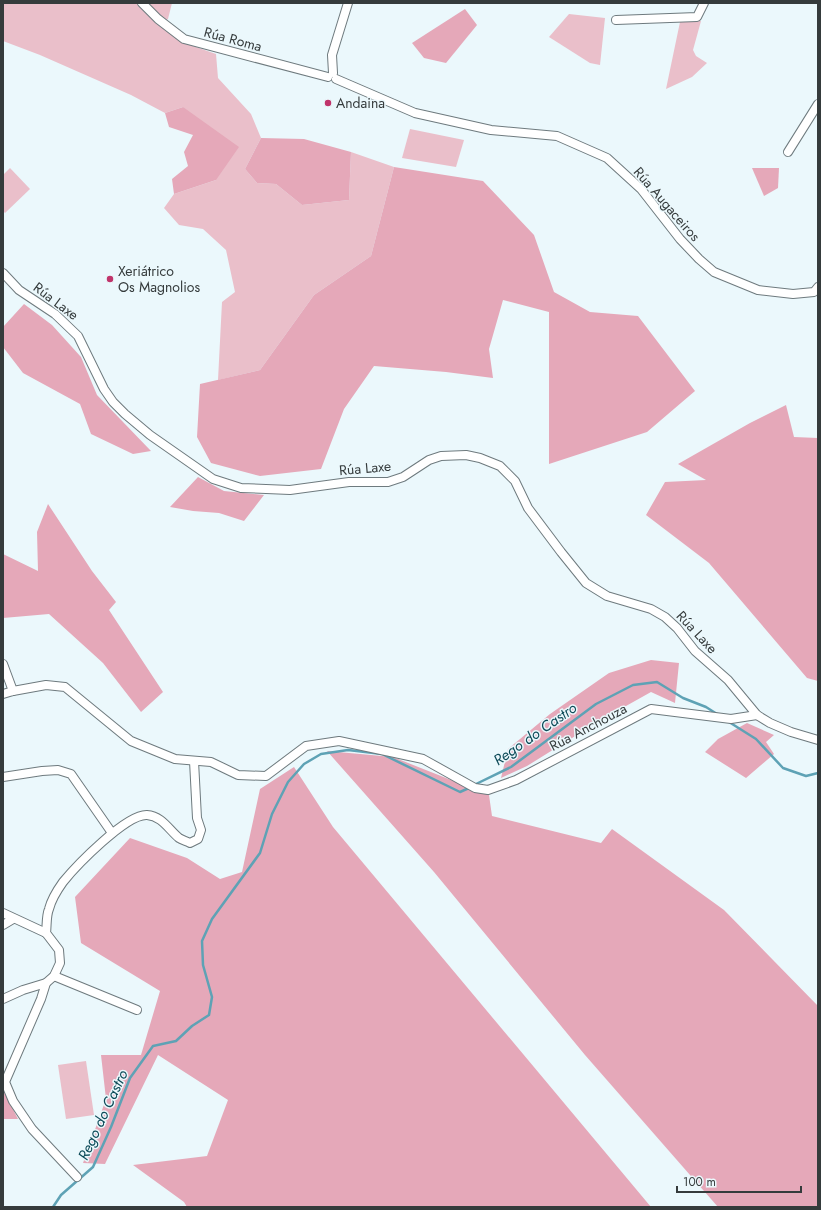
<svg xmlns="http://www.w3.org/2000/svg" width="821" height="1210" viewBox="0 0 821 1210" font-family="Jost,sans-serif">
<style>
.green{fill:#eabfca}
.forest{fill:#e5a8b9}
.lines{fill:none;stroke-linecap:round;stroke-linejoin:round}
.stream{stroke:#5ea2b5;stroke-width:2.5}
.minor-casing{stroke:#6e7a7e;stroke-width:10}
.minor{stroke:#fff;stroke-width:8}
.poi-dot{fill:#c0346b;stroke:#ebf8fc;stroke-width:1.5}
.labels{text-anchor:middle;stroke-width:3;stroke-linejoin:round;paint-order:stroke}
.street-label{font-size:14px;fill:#353b3c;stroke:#ebf8fc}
.poi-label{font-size:14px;fill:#353b3c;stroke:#ebf8fc;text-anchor:start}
.water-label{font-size:15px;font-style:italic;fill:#0e4b59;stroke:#ebf8fc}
</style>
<rect width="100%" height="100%" fill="#ebf8fc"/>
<!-- green -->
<g class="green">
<polygon points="3,3 172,3 168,19 165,21 193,46 216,54 218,78 251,114 261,138 245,169 257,183 276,184 302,205 349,200 351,152 394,167 371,256 314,295 260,370 218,380 222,302 235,292 226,250 203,229 179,225 164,208 174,194 216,180 183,107 165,113 131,95 40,55 3,41"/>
<polygon points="569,14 605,18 600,65 590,63 549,37"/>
<polygon points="701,21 693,50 696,56 707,63 692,77 666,89 680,22"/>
<polygon points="410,129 464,140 456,167 402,158"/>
<polygon points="10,168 30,189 5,213 3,211 3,175"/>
<polygon points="86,1061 94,1115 66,1119 58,1065"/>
</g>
<!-- forest -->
<g class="forest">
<polygon points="465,9 477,25 446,63 424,58 412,43"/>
<polygon points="183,107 239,147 216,180 174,194 172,179 188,166 184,152 193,135 169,127 165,113"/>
<polygon points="261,138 304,139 351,152 349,200 302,205 276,184 257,183 245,169"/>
<polygon points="394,167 483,181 534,235 554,292 590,312 638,316 695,391 647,432 549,464 549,312 503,300 489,349 493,378 446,372 374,366 344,409 321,469 260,476 211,463 197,437 200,384 260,370 314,295 371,256"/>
<polygon points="752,168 779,168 778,188 764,196"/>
<polygon points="24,304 52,325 81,357 97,395 151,451 133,454 91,434 80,404 23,373 3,347 3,327"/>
<polygon points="786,405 794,437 818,438 818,681 807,678 709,563 646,515 665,482 706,480 678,464 750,423"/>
<polygon points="198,477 224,491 264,495 244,521 219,513 193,511 170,507"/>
<polygon points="48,504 92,571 116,602 109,610 163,692 141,712 103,663 49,614 3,618 3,554 38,571 37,532"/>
<polygon points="651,660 679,663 675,703 651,692 601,720 527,766 501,778 508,749 550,714 609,673"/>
<polygon points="747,723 774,735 766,742 774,754 746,778 705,752 718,739"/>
<polygon points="327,751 393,757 489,795 492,816 601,843 612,829 724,910 818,1006 818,1207 718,1207 585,1055 434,872"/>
<polygon points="294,767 333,827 651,1207 187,1207 184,1202 133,1165 207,1156 228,1100 158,1055 105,1164 83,1163 106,1099 101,1055 141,1055 160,991 81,943 75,897 130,838 187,858 220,879 242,872 260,789"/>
<polygon points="3,1090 18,1119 3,1119"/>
</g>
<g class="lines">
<!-- stream -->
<g class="stream">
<polyline points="729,722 756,739 783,768 806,776 818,773"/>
<polyline points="474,785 511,767 596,704 633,685 657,682 683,698 706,707 717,714"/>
<polyline points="53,1207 61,1195 93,1167 111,1127 130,1078 153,1046 176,1041 192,1026 209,1015 212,997 203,965 202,941 212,919 260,853 272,814 288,782 304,764 321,754 348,750 382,754 460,792 469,788"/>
</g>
<!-- minor casing -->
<g class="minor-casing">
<g id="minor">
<polyline points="142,3 158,19 184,39 328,77"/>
<polyline points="616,20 697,17 704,3"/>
<polyline points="333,73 332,55 348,3"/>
<polyline points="336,79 415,113 491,130 557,136 607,158 641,189 680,239 699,259 714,272 758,290 793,294 814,292 818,287"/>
<polyline points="788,152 818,104"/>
<polyline points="3,273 19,290 55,314 78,336 104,389 113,402 125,414 150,435 213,479 241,488 290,490 349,482 388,482 403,477 429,460 441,456 466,455 480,458 500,466 515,481 528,508 561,552 586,583 607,596 651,609 665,617 677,628 695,651 728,680 757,715 770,723 791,732 818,740"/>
<polyline points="3,664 13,691"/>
<polyline points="3,694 13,691 46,685 65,687 131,741 175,759 211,762 238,775 266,776 306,746 339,741 423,759 475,788 488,790 516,780 651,709 731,719 757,715"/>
<polyline points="3,777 42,771 58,770 71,774 112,833"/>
<polyline points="3,913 46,933"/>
<polyline points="3,925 13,919"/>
<polyline points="54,976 137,1010"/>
<polyline points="46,983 41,999 5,1082 13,1101 32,1129 77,1177"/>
<path d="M 3,999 L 23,990 L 46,983 L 54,976 L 60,963 L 59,950 L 46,933 C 47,926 46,916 49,909 C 51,901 58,889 63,882 C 76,866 126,814 147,815 C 162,816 169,830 179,838 C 182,840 186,841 190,843 L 198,839 L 201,830 L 197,818 L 194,761"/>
</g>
</g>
<!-- minor -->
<use href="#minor" class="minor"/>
</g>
<!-- markers -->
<g class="poi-dot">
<circle cx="328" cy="103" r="4"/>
<circle cx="110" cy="279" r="4"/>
</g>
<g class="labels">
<!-- street labels -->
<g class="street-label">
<text transform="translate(233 39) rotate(15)" y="5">Rúa Roma</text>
<text transform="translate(667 204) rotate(49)" y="5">Rúa Augaceiros</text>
<text transform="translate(56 301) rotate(37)" y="5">Rúa Laxe</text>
<text transform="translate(365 468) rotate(-5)" y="5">Rúa Laxe</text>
<text transform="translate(697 632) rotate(47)" y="5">Rúa Laxe</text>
<text transform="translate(588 727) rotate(-28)" y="5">Rúa Anchouza</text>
</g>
<!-- poi labels -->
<g class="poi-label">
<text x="336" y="108">Andaina</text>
<text x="118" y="276">Xeriátrico<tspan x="118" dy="16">Os Magnolios</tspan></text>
</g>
<!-- water labels -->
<g class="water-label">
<text transform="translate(535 734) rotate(-35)" y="5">Rego do Castro</text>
<text transform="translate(103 1115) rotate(-65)" y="5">Rego do Castro</text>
</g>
</g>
<!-- border -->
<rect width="821" height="1210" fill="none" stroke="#353b3c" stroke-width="8"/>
<!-- scale -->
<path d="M677 1186v6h124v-6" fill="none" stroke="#353b3c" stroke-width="2"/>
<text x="683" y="1186" font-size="12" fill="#353b3c" stroke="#ebf8fc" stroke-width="3" paint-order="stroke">100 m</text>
</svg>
